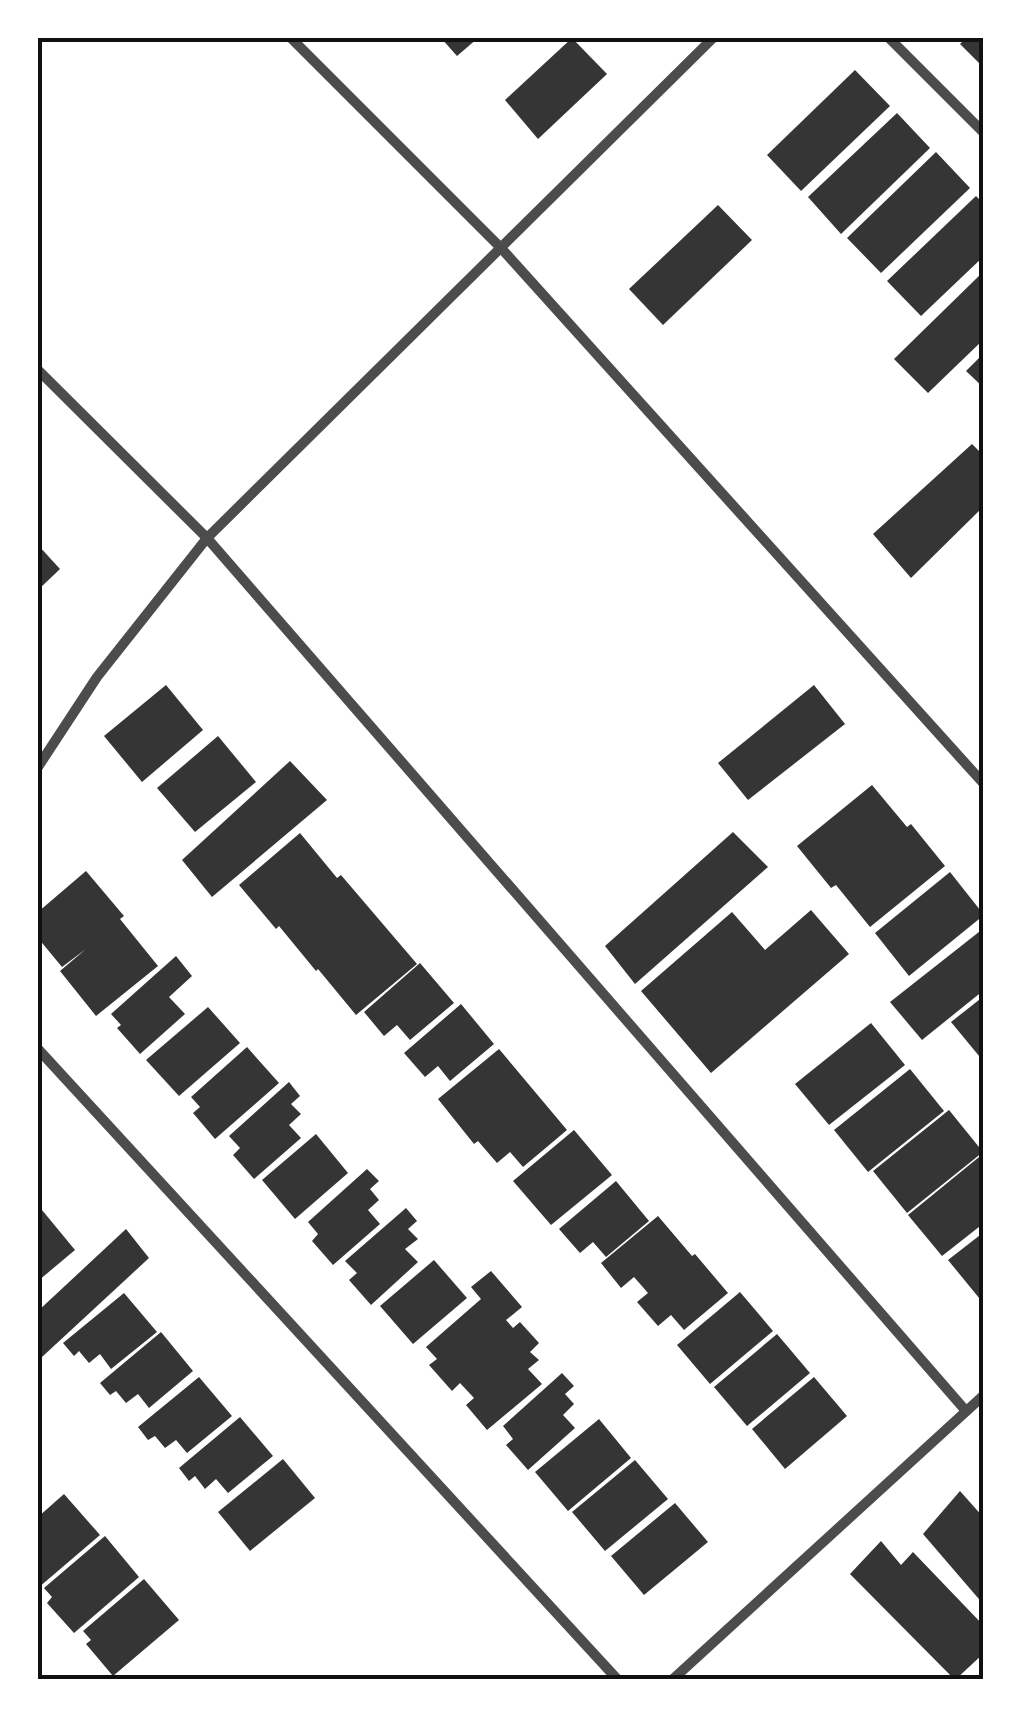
<svg xmlns="http://www.w3.org/2000/svg" width="1021" height="1717" viewBox="0 0 1021 1717" font-family="'Source Sans 3',sans-serif">
<style>
.building{fill:#353535}
.lines{fill:none;stroke-linecap:round;stroke-linejoin:round}
.minor{stroke:#4c4c4c;stroke-width:10}
.neatline{fill:none;stroke:#111;stroke-width:4}
</style>
<rect width="100%" height="100%" fill="#fff"/>
<!-- building -->
<g class="building">
<polygon points="441,38 478,38 457,56"/>
<polygon points="572,38 607,74 538,139 505,100"/>
<polygon points="966,38 984,38 984,68 960,44"/>
<polygon points="855,70 890,106 801,191 767,155"/>
<polygon points="897,113 930,148 841,234 808,197"/>
<polygon points="936,152 970,188 881,273 847,238"/>
<polygon points="976,196 984,204 984,256 921,316 887,281"/>
<polygon points="718,205 752,240 663,325 629,289"/>
<polygon points="984,271 984,339 928,393 894,359"/>
<polygon points="984,353 984,388 966,371"/>
<polygon points="972,444 984,456 984,506 911,578 873,534"/>
<polygon points="38,545 60,569 38,590"/>
<polygon points="166,685 203,730 142,782 104,736"/>
<polygon points="814,685 845,724 748,800 718,763"/>
<polygon points="218,736 256,782 195,832 157,788"/>
<polygon points="290,761 327,800 212,897 182,860"/>
<polygon points="872,785 907,827 911,824 945,866 870,927 836,885 831,888 797,846"/>
<polygon points="733,832 768,867 635,984 605,946"/>
<polygon points="300,833 337,878 341,875 417,964 356,1015 318,969 316,971 279,926 276,929 239,885"/>
<polygon points="86,871 124,916 120,919 158,966 96,1016 60,971 86,949 62,967 38,938 38,912"/>
<polygon points="950,872 984,915 909,976 875,933"/>
<polygon points="811,910 849,954 711,1073 641,991 732,912 765,950"/>
<polygon points="984,928 984,990 922,1040 890,1002"/>
<polygon points="176,956 192,976 169,997 185,1014 140,1054 117,1028 121,1025 111,1014"/>
<polygon points="420,963 454,1003 410,1040 397,1025 384,1036 364,1012"/>
<polygon points="984,996 984,1062 951,1022"/>
<polygon points="461,1004 494,1044 450,1081 438,1066 425,1077 404,1053"/>
<polygon points="208,1007 240,1043 179,1096 146,1060"/>
<polygon points="871,1023 905,1065 829,1125 795,1084"/>
<polygon points="247,1047 279,1083 215,1139 193,1113 200,1107 191,1097"/>
<polygon points="499,1049 567,1130 523,1167 510,1152 497,1163 478,1141 474,1144 438,1099"/>
<polygon points="910,1069 944,1111 868,1172 834,1130"/>
<polygon points="289,1082 300,1096 291,1104 301,1114 289,1125 301,1138 254,1179 233,1155 240,1148 229,1136"/>
<polygon points="949,1110 983,1152 907,1213 873,1171"/>
<polygon points="574,1130 612,1175 551,1225 513,1181"/>
<polygon points="316,1134 348,1173 295,1219 262,1180"/>
<polygon points="984,1153 984,1223 942,1256 908,1215"/>
<polygon points="367,1169 379,1181 370,1189 379,1200 368,1210 380,1224 333,1265 312,1241 318,1234 308,1222"/>
<polygon points="616,1181 649,1221 606,1257 593,1242 580,1253 559,1229"/>
<polygon points="406,1208 417,1221 408,1229 418,1239 405,1249 418,1262 371,1305 349,1280 357,1273 345,1261"/>
<polygon points="42,1210 75,1250 38,1281 38,1214"/>
<polygon points="658,1216 692,1256 695,1254 728,1293 684,1330 671,1315 658,1326 637,1302 648,1293 634,1277 621,1288 601,1263"/>
<polygon points="126,1229 149,1258 42,1357 38,1352 38,1311"/>
<polygon points="984,1232 984,1304 948,1260"/>
<polygon points="434,1260 467,1298 413,1344 380,1306"/>
<polygon points="491,1271 522,1307 506,1320 513,1328 520,1322 539,1343 530,1352 539,1360 528,1369 542,1384 487,1430 466,1405 474,1398 460,1383 452,1391 429,1365 437,1359 426,1347 481,1299 471,1287"/>
<polygon points="740,1292 773,1331 710,1384 677,1345"/>
<polygon points="124,1293 157,1332 111,1369 100,1354 89,1363 79,1351 74,1356 63,1343"/>
<polygon points="161,1332 193,1371 149,1408 138,1394 126,1403 116,1391 110,1395 100,1383"/>
<polygon points="777,1334 810,1373 747,1426 714,1387"/>
<polygon points="562,1373 574,1386 565,1394 574,1404 563,1415 575,1428 528,1470 506,1445 513,1439 503,1426"/>
<polygon points="199,1377 232,1416 187,1453 176,1440 165,1448 155,1436 148,1440 138,1427"/>
<polygon points="814,1377 847,1416 785,1469 752,1429"/>
<polygon points="240,1417 273,1456 228,1493 216,1479 205,1489 195,1476 189,1481 179,1468"/>
<polygon points="599,1419 631,1458 568,1511 535,1472"/>
<polygon points="283,1459 315,1498 250,1551 218,1512"/>
<polygon points="635,1460 668,1499 605,1551 572,1512"/>
<polygon points="960,1491 984,1518 984,1605 923,1534"/>
<polygon points="64,1494 100,1535 38,1588 38,1517"/>
<polygon points="675,1503 708,1542 644,1595 611,1556"/>
<polygon points="105,1536 139,1577 74,1633 47,1603 52,1597 44,1588"/>
<polygon points="881,1541 901,1565 913,1552 984,1626 984,1653 955,1680 850,1574"/>
<polygon points="144,1579 179,1620 113,1676 86,1644 91,1640 83,1631"/>
</g>
<g class="lines">
<!-- minor -->
<g class="minor">
<polyline points="291,38 501,248 984,784"/>
<polyline points="889,38 984,133"/>
<polyline points="38,370 207,538 966,1411"/>
<polyline points="38,767 97,677 207,538 713,38"/>
<polyline points="38,1049 618,1680"/>
<polyline points="672,1680 984,1395"/>
</g>
</g>
<!-- border -->
<rect width="1021" height="1717" fill="none" stroke="#ffffff" stroke-width="80"/>
<rect x="40" y="40" width="941" height="1637" class="neatline"/>
</svg>
